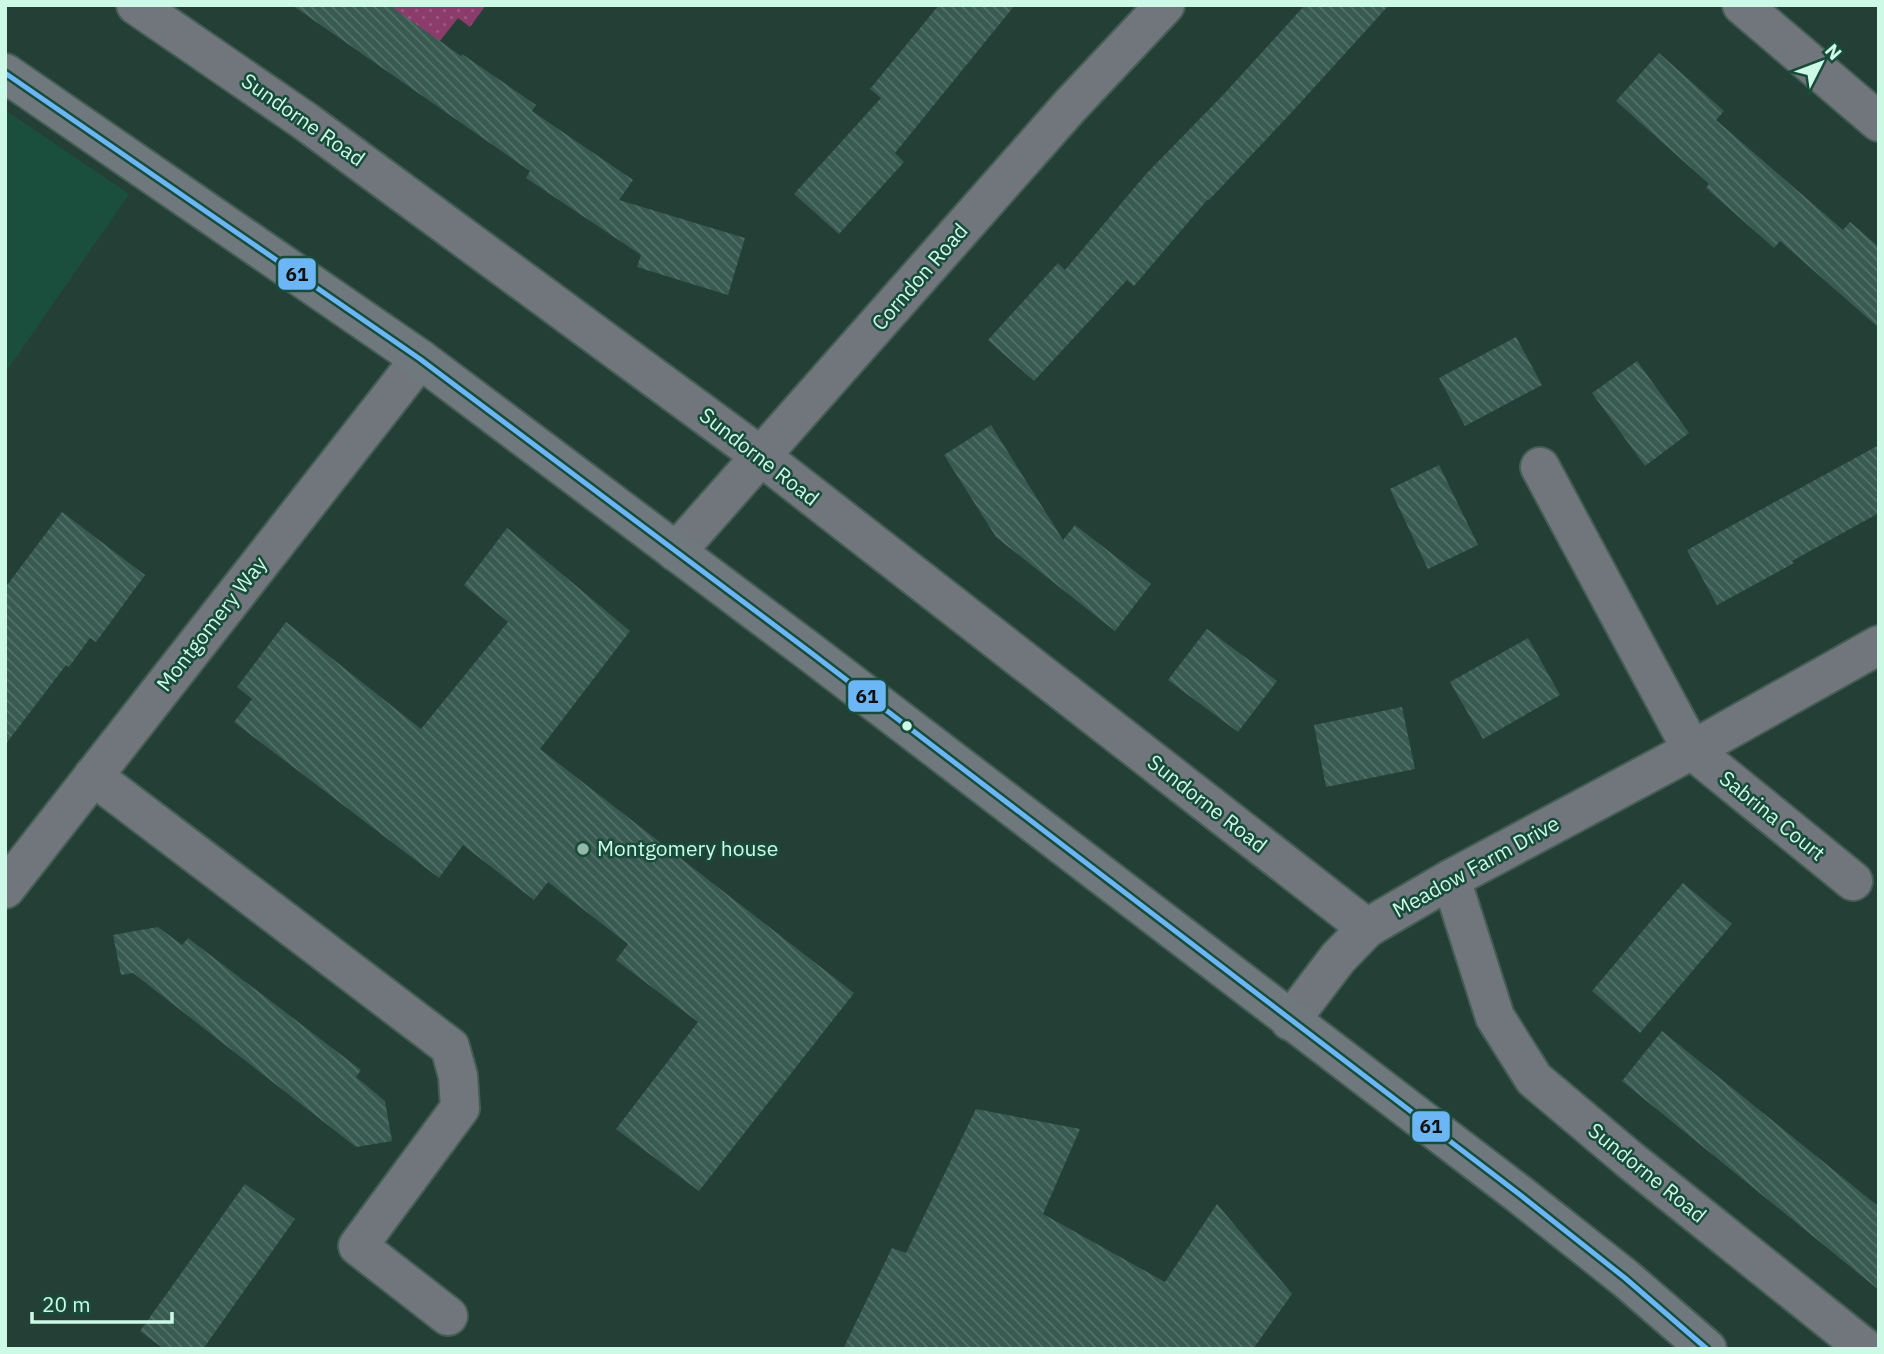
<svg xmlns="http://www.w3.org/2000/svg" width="1884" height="1354" viewBox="0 0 1884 1354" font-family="'IBM Plex Sans',sans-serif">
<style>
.built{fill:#1a4f3e}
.park{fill:url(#park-dots)}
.building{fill:url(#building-back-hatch)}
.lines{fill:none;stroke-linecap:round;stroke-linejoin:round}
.street-casing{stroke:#455e55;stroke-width:42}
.secondary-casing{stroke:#455e55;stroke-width:42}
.street{stroke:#70767c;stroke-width:38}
.secondary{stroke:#6f787d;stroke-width:38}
.bus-1-casing{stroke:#184b3a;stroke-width:10}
.bus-1{stroke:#6db6f5;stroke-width:5}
.bus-dot{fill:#cdf9e7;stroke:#184b3a;stroke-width:2.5}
.poi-dot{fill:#92b8a9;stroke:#184b3a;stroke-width:2.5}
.labels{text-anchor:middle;stroke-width:5;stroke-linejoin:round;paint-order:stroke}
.street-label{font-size:21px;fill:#cdf9e7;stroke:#184b3a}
.poi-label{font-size:21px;fill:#cdf9e7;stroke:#184b3a;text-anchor:start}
.line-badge{stroke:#184b3a;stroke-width:2.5}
.pale-badge-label{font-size:19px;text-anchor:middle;font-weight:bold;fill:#111}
</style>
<defs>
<pattern id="park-dots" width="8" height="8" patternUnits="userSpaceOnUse" patternTransform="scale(1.75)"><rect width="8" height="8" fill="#8c3c6b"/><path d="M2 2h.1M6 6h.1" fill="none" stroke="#9b5980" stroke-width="1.8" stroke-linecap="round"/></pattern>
<pattern id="building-back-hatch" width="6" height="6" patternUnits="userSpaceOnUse" patternTransform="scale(1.75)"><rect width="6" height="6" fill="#385a50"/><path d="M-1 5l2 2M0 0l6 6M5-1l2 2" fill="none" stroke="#547269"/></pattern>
</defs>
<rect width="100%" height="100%" fill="#243f36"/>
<!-- built -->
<polygon class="built" points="5,110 129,194 5,373"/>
<!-- park -->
<polygon class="park" points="389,5 486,5 470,27 458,18 439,42"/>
<!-- building -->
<g class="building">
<polygon points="292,5 389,5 461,56 462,54 536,105 532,111 633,180 619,200 745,238 728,295 637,267 641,255 526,178 530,171"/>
<polygon points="939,5 1015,5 895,153 904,162 839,234 794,194 881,98 870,89"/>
<polygon points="1305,5 1389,5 1291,113 1209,200 1208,199 1134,286 1127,280 1034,381 988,340 1058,263 1065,270 1146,174 1224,94"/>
<polygon points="1659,53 1724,111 1716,120 1843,230 1850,222 1879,247 1879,328 1780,241 1774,248 1706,188 1709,184 1616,101"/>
<polygon points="1516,337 1542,385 1465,426 1439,378"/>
<polygon points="1637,361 1689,433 1645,466 1592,393"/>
<polygon points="991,425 1063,540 1075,525 1151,584 1115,631 996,537 944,455"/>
<polygon points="1879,445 1879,513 1792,561 1794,563 1717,605 1687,550"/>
<polygon points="1439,465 1478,545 1428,569 1390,489"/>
<polygon points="62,512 145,575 96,642 90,638 69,667 66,665 5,745 5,588"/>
<polygon points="507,528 630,631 540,749 854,993 699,1191 616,1129 698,1022 616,960 628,944 548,882 534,900 463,845 439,878 234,722 252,699 237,687 286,622 421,729 508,622 464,585"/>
<polygon points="1207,629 1277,681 1238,732 1168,680"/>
<polygon points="1528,638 1560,695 1483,739 1450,682"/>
<polygon points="1402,707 1415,769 1326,787 1314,725"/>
<polygon points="1683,883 1732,924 1640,1033 1592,991"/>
<polygon points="158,927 182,945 188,938 361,1070 356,1077 385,1101 392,1141 356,1147 133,973 121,975 113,935"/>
<polygon points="1662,1031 1879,1207 1879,1290 1622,1081"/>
<polygon points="976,1109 1080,1129 1043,1214 1165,1282 1217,1204 1292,1294 1253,1349 843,1349 892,1248 906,1253"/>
<polygon points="245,1184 295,1219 203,1349 164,1349 140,1331"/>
</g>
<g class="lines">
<!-- street casing -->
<g class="street-casing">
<g id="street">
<polyline points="136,5 305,121 762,457 1367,928"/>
<polyline points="1742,5 1879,122"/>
<polyline points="1540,467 1692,750 1853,881"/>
<polyline points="676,552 1070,106 1165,5"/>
<polyline points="93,776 450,1047 458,1076 460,1108 358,1246 448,1316"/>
<polyline points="1451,879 1495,1017 1534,1079 1630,1160 1866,1349"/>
<polyline points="5,889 420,359"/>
<polyline points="1290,1021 1338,958 1367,928 1451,879 1692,750 1879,645"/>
</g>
</g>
<!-- secondary casing -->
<g class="secondary-casing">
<polyline id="secondary" points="5,73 420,359 810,652 1519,1194 1625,1278 1707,1349"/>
</g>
<!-- street -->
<use href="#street" class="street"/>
<!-- secondary -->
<use href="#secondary" class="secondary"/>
<!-- bus-1 casing -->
<g class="bus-1-casing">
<polyline id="bus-1" points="5,73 420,359 810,652 1519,1194 1625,1278 1707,1349"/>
</g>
<!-- bus-1 -->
<use href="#bus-1" class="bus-1"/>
</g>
<!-- markers -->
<circle class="bus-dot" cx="907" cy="726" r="6"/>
<circle class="poi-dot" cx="583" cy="849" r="7"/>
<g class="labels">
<!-- street labels -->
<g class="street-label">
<text transform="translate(303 120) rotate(35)" y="7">Sundorne Road</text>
<text transform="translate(920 277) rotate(-49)" y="7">Corndon Road</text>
<text transform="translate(759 457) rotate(38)" y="7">Sundorne Road</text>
<text transform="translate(212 624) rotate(-52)" y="7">Montgomery Way</text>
<text transform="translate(1207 804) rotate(38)" y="7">Sundorne Road</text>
<text transform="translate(1772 816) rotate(39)" y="7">Sabrina Court</text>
<text transform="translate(1476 867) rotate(-29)" y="7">Meadow Farm Drive</text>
<text transform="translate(1647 1173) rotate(39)" y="7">Sundorne Road</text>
</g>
<!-- poi labels -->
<g class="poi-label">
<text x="597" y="856">Montgomery house</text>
</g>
</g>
<g class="line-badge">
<rect x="277" y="257" width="40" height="34" rx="7" fill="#6db6f5"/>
<rect x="847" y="679" width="40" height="34" rx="7" fill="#6db6f5"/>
<rect x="1411" y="1110" width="40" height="33" rx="7" fill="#6db6f5"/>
</g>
<g class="pale-badge-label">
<text x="297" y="281">61</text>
<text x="867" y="703">61</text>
<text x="1431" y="1133">61</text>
</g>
<!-- border -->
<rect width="1884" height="1354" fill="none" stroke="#cdf9e7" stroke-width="14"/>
<!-- north arrow -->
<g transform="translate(1821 63) rotate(48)" stroke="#184b3a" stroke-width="5" paint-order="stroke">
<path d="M0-5L12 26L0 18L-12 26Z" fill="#cdf9e7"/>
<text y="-10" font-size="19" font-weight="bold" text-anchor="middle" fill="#cdf9e7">N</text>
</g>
<!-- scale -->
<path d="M32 1312v10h140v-10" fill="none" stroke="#cdf9e7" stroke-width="3.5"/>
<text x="42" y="1312" font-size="21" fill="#cdf9e7" stroke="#184b3a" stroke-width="5" paint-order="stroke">20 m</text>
</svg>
